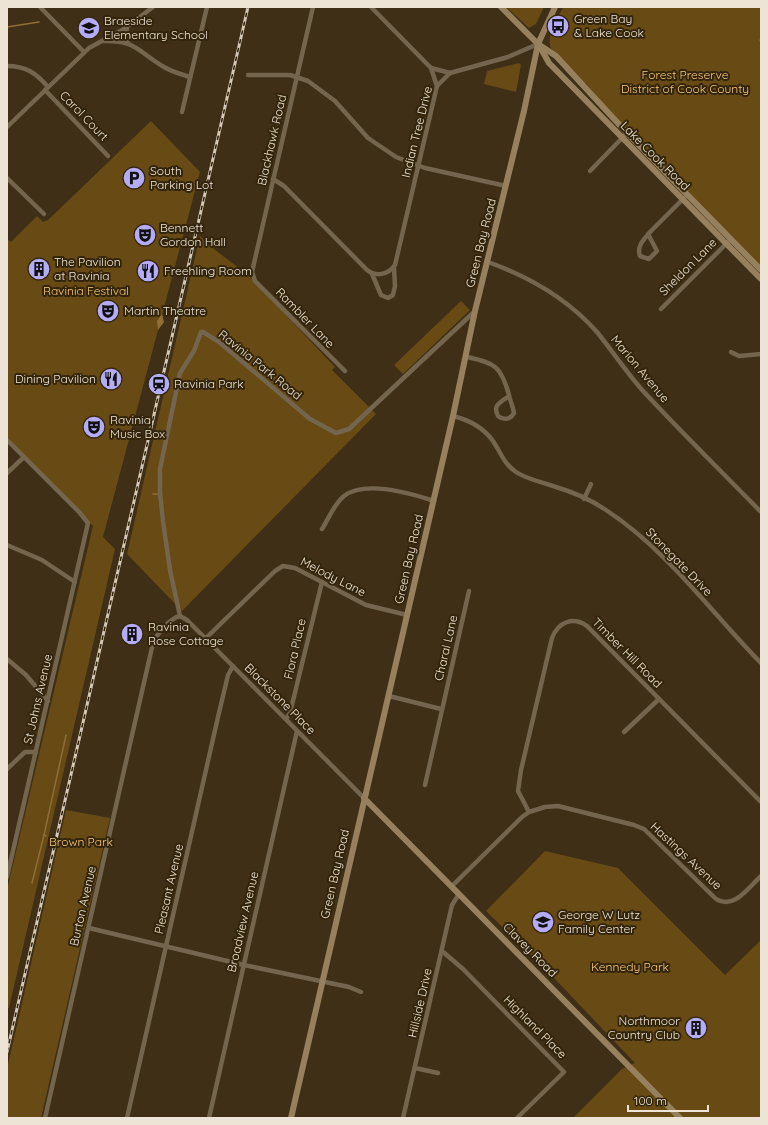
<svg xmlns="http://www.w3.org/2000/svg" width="768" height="1125" viewBox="0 0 768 1125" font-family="Quicksand,sans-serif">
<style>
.green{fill:#674a14}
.water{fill:#8f6e36}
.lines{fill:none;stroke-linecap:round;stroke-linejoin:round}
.stream{stroke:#8f6e36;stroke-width:1.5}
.street{stroke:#73654e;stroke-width:4.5}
.secondary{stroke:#97805d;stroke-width:6}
.rail-casing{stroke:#d4c9b8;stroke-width:3}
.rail{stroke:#33250c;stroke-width:1.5;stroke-dasharray:4.5;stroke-linecap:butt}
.labels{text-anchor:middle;stroke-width:4;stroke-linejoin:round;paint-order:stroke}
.poi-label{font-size:12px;fill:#eee4d5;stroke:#33250c;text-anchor:start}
.park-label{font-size:12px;fill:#f9c775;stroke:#33250c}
.street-label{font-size:12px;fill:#eee4d5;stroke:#33250c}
</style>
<rect width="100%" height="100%" fill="#3e2f16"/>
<!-- green -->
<g class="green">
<polygon points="506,7 544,7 536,24 529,28"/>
<path d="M 563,7 L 761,7 L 761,267 L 611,114 L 589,87 L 552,50 C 544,38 558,18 563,7 Z"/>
<polygon points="519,63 521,65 516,92 484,84 487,71"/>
<polygon points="151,121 200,172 103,537 115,549 9,1008 7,1008 7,890 93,526 7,439 7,242 9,240 11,242 37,216 43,222 48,220"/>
<polygon points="200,236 210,246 248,275 335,367 332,370 376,414 182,611 127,554"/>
<polygon points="461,301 470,310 403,374 394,365"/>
<polygon points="66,810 110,818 41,1118 7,1118 7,1069"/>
<polygon points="545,851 618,868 725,975 761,940 761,1118 573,1118 622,1069 635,1063 554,978 486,911"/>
</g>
<!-- water -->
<polygon class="water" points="162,314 164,322 158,330 157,321"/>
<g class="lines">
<!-- stream -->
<g class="stream">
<polyline points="7,27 39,22"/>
<polyline points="761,39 760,40 761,42"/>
<polyline points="153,494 158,494"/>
<polyline points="46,836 44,835 66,735"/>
<polyline points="32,883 44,835"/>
</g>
<!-- street -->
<g class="street">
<polyline points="40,7 84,52"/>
<polyline points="313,7 252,272 255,281 345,371"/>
<polyline points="371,7 431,68 437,86"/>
<polyline points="127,27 126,37 128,43"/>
<path d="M 103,41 C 137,40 138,52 164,67 C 172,72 181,74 190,77"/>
<path d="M 7,66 C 26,66 36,73 48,87"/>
<polyline points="431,68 450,73"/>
<polyline points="248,75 290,75 308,81 335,101 368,138 396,157 425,168 506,186"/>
<polyline points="45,90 108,156"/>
<polyline points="182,112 207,7"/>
<polyline points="7,127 89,48 124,29 153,7"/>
<polyline points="590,171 624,136"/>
<polyline points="7,178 44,214"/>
<path d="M 273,179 L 284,186 L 367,270 C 376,277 388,275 395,265 L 437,86 L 450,73 L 508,57 L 538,44"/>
<path d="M 648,234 L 657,251 L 649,259 L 640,256 C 636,246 645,238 651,231 L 684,198"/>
<path d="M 488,262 C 530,277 567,298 597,332 C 613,352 627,373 644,392 C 682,433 722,472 761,512"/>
<polyline points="372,274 381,295 388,298 393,295 395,286 394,268"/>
<polyline points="661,309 728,242"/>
<polyline points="731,352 739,356 761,354"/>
<path d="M 467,357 C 495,363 501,366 509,395 C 510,401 513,406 514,413 C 511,419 504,421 498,416 C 492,405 501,402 509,396"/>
<path d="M 453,416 C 469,420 483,427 493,441 C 501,453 504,464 516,472 C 528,480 543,482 556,487 C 573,492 591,500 606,510 C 667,550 710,611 761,663"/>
<polyline points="7,440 80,513 88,523 7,877"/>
<polyline points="7,473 24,457"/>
<polyline points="584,499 591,484"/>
<path d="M 322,529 C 329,518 334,504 344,496 C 365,480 410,493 434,501"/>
<polyline points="7,545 42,560 75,582"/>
<polyline points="180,616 170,570 163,521 160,492 160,469 180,373 194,351 201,332 203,332 219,342 310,419 336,433 349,429 475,311"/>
<polyline points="180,616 187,620 364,798"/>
<polyline points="206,638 275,571 283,566 295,568 366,605 407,615"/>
<polyline points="7,659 26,675 48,701"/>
<polyline points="389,696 441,709"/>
<polyline points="286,719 290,713 322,582"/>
<polyline points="624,732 659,699"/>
<polyline points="7,769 25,752 36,752"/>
<polyline points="425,785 469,591"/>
<path d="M 529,812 L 518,791 L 521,770 L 552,638 C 558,622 573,616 587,626 L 761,802"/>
<path d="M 452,886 L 522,817 L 529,812 L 545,807 L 558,806 L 634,825 L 644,829 L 716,899 C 734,910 748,888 761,876"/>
<polyline points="89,928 244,965 349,987 361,992"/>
<polyline points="442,951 463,969 564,1072 517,1118"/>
<polyline points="415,1068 438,1073"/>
<path d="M 45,1118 L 153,643 C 157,634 170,618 180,616"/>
<polyline points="127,1118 218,717 228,675 233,666"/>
<polyline points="209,1118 297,731"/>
<polyline points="403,1118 452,905 459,894"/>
</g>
<!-- secondary -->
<g class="secondary">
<polyline points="501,7 538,44 556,56 627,133 761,270"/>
<polyline points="539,45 549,63 761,279"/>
<polyline points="364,798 680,1118"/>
<polyline points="291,1118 453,416 475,311 524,111 538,44 555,7"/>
</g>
<!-- rail casing -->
<g class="rail-casing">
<polyline id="rail" points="7,1052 248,7"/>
</g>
<!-- rail -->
<use href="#rail" class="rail"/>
</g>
<!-- icons -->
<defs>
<g id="bus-disc" transform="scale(1.15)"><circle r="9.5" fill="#b5acf8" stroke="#33250c"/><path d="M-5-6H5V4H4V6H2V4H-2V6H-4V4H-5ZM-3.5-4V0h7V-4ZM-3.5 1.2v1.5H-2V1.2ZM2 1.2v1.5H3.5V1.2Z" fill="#111"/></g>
<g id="school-disc" transform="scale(1.15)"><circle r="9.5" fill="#b5acf8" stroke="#33250c"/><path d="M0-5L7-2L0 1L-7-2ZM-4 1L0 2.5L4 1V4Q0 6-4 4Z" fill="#111"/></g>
<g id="parking-disc" transform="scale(1.15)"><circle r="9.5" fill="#b5acf8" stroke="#33250c"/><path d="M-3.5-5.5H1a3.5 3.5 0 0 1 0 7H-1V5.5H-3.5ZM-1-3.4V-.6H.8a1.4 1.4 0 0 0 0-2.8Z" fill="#111"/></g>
<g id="theatre-disc" transform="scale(1.15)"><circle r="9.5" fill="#b5acf8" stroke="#33250c"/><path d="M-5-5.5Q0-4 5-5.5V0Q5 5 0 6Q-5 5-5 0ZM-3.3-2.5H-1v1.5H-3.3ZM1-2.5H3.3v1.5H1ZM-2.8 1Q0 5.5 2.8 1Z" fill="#111"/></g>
<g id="building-disc" transform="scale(1.15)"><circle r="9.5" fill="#b5acf8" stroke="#33250c"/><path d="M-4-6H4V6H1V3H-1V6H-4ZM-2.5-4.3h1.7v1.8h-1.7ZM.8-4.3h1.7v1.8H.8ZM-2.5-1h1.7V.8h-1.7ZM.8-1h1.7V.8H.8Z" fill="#111"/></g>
<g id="restaurant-disc" transform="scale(1.15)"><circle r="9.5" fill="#b5acf8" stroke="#33250c"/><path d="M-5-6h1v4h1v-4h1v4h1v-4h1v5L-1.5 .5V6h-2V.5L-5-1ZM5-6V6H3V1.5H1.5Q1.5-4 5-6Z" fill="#111"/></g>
<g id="station-disc" transform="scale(1.15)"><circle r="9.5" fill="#b5acf8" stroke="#33250c"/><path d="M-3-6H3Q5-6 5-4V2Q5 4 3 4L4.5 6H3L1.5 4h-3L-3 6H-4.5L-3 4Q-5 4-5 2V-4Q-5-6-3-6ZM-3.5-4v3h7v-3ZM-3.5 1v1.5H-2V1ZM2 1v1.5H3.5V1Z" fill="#111"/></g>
</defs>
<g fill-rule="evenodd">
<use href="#bus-disc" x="558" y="26"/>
<use href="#school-disc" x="89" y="28"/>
<use href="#parking-disc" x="134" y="178"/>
<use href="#theatre-disc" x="145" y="235"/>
<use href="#building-disc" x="39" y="269"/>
<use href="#restaurant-disc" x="148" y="271"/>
<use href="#theatre-disc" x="108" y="311"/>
<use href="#restaurant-disc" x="111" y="379"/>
<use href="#station-disc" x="159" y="384"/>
<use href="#theatre-disc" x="94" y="427"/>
<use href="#building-disc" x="132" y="634"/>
<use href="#school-disc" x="543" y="922"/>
<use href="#building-disc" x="696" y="1028"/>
</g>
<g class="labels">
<!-- poi labels -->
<g class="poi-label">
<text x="574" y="23">Green Bay<tspan x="574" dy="14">&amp; Lake Cook</tspan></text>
<text x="104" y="25">Braeside<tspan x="104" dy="14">Elementary School</tspan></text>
<text x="150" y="175">South<tspan x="150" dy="14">Parking Lot</tspan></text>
<text x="160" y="232">Bennett<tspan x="160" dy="14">Gordon Hall</tspan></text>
<text x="54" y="266">The Pavilion<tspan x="54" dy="14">at Ravinia</tspan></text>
<text x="164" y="275">Freehling Room</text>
<text x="124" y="315">Martin Theatre</text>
<text x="96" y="383" text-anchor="end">Dining Pavilion</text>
<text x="174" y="388">Ravinia Park</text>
<text x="110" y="424">Ravinia<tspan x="110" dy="14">Music Box</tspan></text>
<text x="148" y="631">Ravinia<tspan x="148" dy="14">Rose Cottage</tspan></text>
<text x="558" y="919">George W Lutz<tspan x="558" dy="14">Family Center</tspan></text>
<text x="680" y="1025" text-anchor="end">Northmoor<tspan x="680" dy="14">Country Club</tspan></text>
</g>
<!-- park labels -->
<g class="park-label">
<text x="685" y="79">Forest Preserve<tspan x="685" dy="14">District of Cook County</tspan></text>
<text x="86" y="295">Ravinia Festival</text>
<text x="81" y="846">Brown Park</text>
<text x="630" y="971">Kennedy Park</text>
</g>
<!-- street labels -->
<g class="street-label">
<text transform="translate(84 116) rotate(46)" y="4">Carol Court</text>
<text transform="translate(417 132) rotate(-76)" y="4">Indian Tree Drive</text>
<text transform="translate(272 140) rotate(-77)" y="4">Blackhawk Road</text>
<text transform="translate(655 156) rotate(45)" y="4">Lake Cook Road</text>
<text transform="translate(481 243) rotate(-76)" y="4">Green Bay Road</text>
<text transform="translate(688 267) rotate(-45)" y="4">Sheldon Lane</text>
<text transform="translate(305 318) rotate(46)" y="4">Rambler Lane</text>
<text transform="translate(260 365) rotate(39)" y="4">Ravinia Park Road</text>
<text transform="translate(640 369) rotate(50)" y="4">Marion Avenue</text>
<text transform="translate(409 559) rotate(-77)" y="4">Green Bay Road</text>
<text transform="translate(679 562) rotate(46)" y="4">Stonegate Drive</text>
<text transform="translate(333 577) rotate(27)" y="4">Melody Lane</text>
<text transform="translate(446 648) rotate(-77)" y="4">Charal Lane</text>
<text transform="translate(295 649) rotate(-77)" y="4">Flora Place</text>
<text transform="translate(627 653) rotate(45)" y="4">Timber Hill Road</text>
<text transform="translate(38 699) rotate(-77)" y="4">St Johns Avenue</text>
<text transform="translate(280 699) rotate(45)" y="4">Blackstone Place</text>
<text transform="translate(686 856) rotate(43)" y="4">Hastings Avenue</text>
<text transform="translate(335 874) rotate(-77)" y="4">Green Bay Road</text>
<text transform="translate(169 889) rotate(-77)" y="4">Pleasant Avenue</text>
<text transform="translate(83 906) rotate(-77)" y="4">Burton Avenue</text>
<text transform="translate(243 922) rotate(-77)" y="4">Broadview Avenue</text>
<text transform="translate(530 950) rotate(45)" y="4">Clavey Road</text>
<text transform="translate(420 1003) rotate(-77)" y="4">Hillside Drive</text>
<text transform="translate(535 1027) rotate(45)" y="4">Highland Place</text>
</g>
</g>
<!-- border -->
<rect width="768" height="1125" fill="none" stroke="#eee4d5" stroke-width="16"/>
<!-- scale -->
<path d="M628 1105v6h80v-6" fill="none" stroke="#eee4d5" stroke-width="2"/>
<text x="634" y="1105" font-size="12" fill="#eee4d5" stroke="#33250c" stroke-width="3" paint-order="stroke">100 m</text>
</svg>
